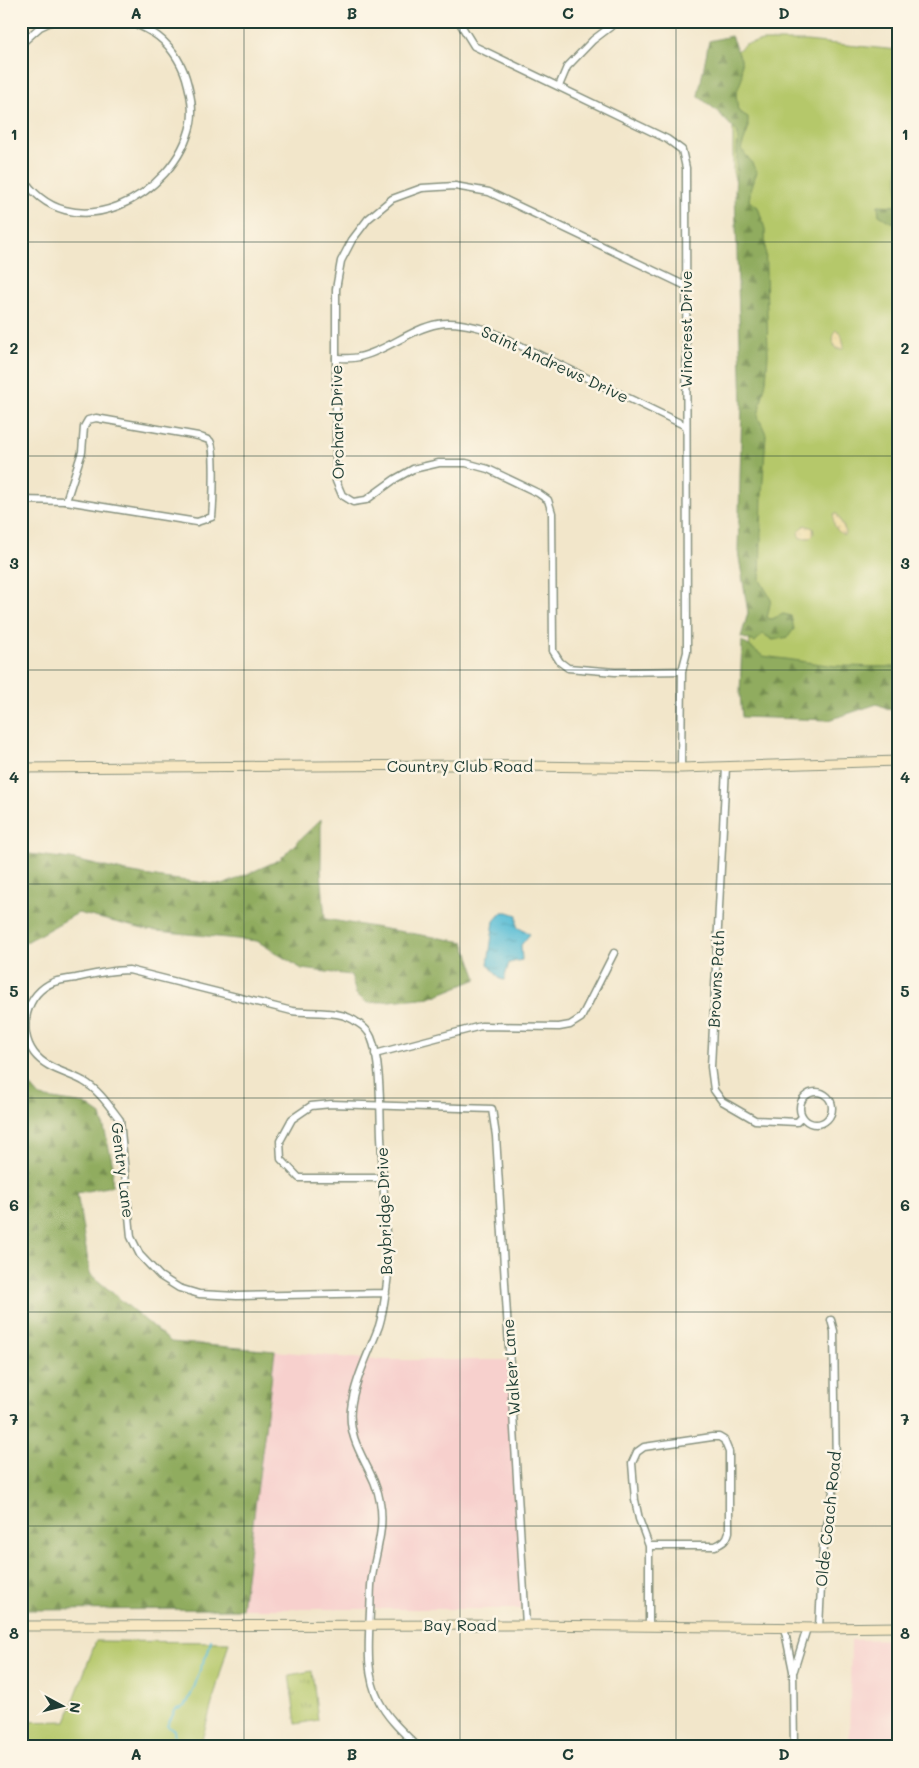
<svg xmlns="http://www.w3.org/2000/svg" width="919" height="1768" viewBox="0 0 919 1768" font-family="Mali,sans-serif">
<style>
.built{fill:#f7d0cd}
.green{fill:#b5c86b;stroke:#6a8250}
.forest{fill:url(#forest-firs);stroke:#58744a}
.sand{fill:url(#sand-dots);stroke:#868c69}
.park{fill:url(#park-tufts);stroke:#6a8250}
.water{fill:url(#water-ripples);stroke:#3c7d85}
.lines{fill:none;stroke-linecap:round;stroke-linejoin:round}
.stream{stroke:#58bdd6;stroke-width:2}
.street-casing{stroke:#88927f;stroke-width:9}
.secondary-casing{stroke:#88927f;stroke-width:11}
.street{stroke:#fff;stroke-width:6}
.secondary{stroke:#f8e8c3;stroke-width:9}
.grid{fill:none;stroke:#1f3d34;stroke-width:1;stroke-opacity:0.55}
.labels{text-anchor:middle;stroke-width:5;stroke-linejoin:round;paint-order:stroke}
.street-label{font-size:16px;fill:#1f3d34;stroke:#fcf5e5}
.neatline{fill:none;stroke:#1f3d34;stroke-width:2}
.grid-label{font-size:16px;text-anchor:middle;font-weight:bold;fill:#1f3d34}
</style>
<defs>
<pattern id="forest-firs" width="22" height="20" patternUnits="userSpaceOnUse" patternTransform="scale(1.25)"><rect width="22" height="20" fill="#90ac5f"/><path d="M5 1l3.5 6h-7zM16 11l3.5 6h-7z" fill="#758d4f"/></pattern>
<pattern id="sand-dots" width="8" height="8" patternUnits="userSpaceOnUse" patternTransform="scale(1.25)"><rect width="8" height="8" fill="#eeda9e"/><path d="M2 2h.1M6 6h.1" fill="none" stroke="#ccbc89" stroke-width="1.8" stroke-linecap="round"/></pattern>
<pattern id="park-tufts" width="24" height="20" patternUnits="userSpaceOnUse" patternTransform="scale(1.25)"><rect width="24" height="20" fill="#b5c86b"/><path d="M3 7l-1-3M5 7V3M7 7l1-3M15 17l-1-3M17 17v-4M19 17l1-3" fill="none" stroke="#93a459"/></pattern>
<pattern id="water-ripples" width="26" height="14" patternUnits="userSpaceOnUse" patternTransform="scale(1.25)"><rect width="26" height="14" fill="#58bdd6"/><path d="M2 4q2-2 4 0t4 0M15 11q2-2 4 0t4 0" fill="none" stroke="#489bae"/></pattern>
</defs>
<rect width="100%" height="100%" fill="#fcf5e5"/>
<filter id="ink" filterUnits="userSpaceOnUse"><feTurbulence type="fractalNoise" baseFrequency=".02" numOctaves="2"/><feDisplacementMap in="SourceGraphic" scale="10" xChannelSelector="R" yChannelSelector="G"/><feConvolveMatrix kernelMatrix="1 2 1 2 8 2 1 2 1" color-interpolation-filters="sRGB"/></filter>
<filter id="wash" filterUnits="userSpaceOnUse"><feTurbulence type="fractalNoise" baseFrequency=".0096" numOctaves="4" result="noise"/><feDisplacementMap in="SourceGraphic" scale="20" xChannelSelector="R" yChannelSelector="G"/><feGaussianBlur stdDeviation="1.12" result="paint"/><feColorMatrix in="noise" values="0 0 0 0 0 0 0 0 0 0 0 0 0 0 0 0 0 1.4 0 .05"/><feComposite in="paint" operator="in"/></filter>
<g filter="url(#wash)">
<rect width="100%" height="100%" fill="#f2e6ca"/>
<!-- built -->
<g class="built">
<polygon points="275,1351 376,1360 511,1360 522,1609 242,1609"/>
<polygon points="898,1639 898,1747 849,1747 851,1640"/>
</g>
<!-- green -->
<g class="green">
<polygon points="763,41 806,41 898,50 898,677 751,669 748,613 742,206 733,172 733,55 745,44"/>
<polygon points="96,1641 229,1642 200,1747 21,1747 21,1722 66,1721"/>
</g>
<!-- forest -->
<g class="forest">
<polygon points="731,36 741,59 742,78 736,94 738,111 748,117 748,130 741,149 750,160 757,172 751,187 749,201 758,207 765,229 768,355 766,381 758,416 766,434 762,495 760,580 771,599 767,618 772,619 783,614 791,616 794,629 788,637 773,640 763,634 755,642 741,637 748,613 738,551 742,405 735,193 738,133 716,110 698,96 709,41"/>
<polygon points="878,205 898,206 898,224 889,221 879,215"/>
<polygon points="742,641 763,656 835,666 898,667 898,713 877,704 829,720 742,717 740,694"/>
<polygon points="321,819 321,870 325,919 464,942 477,979 432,997 367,1003 356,994 351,975 302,969 257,941 147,930 78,913 21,945 21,853 70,859 127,872 162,878 223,885 279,860"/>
<polygon points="21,1075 40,1097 85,1104 101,1115 113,1165 112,1186 77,1193 90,1274 171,1342 275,1351 242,1609 21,1610"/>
</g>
<!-- sand -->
<g class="sand">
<polygon points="836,330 841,333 844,345 843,349 836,349 833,342 834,332"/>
<path d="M 834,514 L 837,514 L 846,532 L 844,535 C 835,531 832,523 834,514 Z"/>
<polygon points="805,525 813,528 814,534 810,538 800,538 798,533"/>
</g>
<!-- park -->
<polygon class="park" points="312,1671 318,1720 296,1724 289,1675"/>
<!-- water -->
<polygon class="water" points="502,912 508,912 517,915 517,927 530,934 521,945 522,960 509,963 504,980 500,979 488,964 494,921"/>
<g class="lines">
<!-- stream -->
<polyline class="stream" points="178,1747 180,1743 175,1739 174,1730 167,1726 176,1709 181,1708 186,1705 194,1688 201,1667 208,1652 211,1640"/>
</g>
</g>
<g filter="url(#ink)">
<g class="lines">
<!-- street casing -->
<g class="street-casing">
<g id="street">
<polyline points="461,21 461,25 474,46 667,139 682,150 686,168 687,652 682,671 681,768"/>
<polyline points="21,44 40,27 53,21"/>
<polyline points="559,86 567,67 593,40 618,21"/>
<path d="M 21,175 C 68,253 176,197 191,123 C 194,108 190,92 186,78 C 181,61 168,42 153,33 C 146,28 137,25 129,21"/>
<path d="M 336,358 C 344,358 352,359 359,357 C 387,351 410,329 438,324 C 454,321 473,326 488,330 L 686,426"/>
<path d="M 96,418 L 198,436 C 202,438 207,439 210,441 C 216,446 213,507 212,517 L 197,522 L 66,501 L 82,452 L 84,427 L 88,420 Z"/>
<polyline points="21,500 66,501"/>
<polyline points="682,671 615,672 568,668 560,662 553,651 552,513 548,500 538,493 488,469 466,463 439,463 413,469 395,479 366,500 353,502 342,495 336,481 336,289 341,261 352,240 368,219 392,199 422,188 455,186 489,192 686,286"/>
<polyline points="726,767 711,1067 714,1090 722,1101 755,1120 797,1122 802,1117"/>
<polyline points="375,1054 481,1026 559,1027 570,1025 581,1018 614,953"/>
<circle cx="816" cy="1108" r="16"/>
<polyline points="383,1178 299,1178 281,1159 280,1141 292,1119 311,1106 331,1104 492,1109 496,1136 526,1625"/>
<path d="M 386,1293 L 237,1296 L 199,1294 L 179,1288 L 160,1276 L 140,1255 L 131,1237 L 120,1120 C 110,1107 98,1089 83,1081 C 67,1072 46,1069 34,1053 C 17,1030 26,993 54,982 C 61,980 69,979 76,978 C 94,974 111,970 129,970 L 292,1011 C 313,1014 341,1009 358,1023 C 363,1026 369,1032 371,1037 C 381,1061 380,1110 381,1136 C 383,1182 386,1228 388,1274 C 386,1291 384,1310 379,1326 C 369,1353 354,1381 351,1409 C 347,1446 375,1469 380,1502 C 385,1528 376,1551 372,1577 C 370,1588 371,1600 370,1611 C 369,1640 365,1674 379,1701 C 388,1719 404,1733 418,1747"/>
<path d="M 649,1546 L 715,1546 C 723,1543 727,1540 729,1532 L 729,1452 L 724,1440 L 719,1437 L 712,1437 L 644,1447 L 637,1452 L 632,1463 L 635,1500 L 639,1519 L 649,1546 L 649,1626"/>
<polyline points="784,1627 793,1671 794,1747"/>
<polyline points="819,1628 823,1545 831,1505 836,1471 834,1331 831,1320"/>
<polyline points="794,1670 807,1628"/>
</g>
</g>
<!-- secondary casing -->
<g class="secondary-casing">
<g id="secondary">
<polyline points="21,768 452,765 681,768 898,761"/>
<polyline points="21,1626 526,1625 819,1628 898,1627"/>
</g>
</g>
<!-- street -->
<use href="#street" class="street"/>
<!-- secondary -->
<use href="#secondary" class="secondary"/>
</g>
</g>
<!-- grid -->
<path class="grid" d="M 244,21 L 244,1747M 460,21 L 460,1747M 676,21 L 676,1747M 21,242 L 898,242M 21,456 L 898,456M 21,670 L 898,670M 21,884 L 898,884M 21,1098 L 898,1098M 21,1312 L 898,1312M 21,1526 L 898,1526"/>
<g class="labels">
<!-- street labels -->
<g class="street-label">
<text transform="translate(686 329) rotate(-90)" y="6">Wincrest Drive</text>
<text transform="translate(555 364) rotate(25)" y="6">Saint Andrews Drive</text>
<text transform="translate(337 422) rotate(-91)" y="6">Orchard Drive</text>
<text x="460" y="772">Country Club Road</text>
<text transform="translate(716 979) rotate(-87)" y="6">Browns Path</text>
<text transform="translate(123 1170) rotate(83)" y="6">Gentry Lane</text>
<text transform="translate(384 1211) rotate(-92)" y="6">Baybridge Drive</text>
<text transform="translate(511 1367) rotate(-94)" y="6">Walker Lane</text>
<text transform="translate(828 1519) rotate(-84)" y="6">Olde Coach Road</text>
<text x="460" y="1631">Bay Road</text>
</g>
</g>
<!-- margin -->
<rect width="919" height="1768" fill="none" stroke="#fcf5e5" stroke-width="55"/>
<!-- north arrow -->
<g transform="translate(62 1706) rotate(97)" stroke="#fcf5e5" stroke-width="4" paint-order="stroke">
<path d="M0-4L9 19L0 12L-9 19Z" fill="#1f3d34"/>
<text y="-8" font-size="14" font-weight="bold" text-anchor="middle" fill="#1f3d34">N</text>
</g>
<rect x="28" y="28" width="864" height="1712" class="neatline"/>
<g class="grid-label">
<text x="136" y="19">A</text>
<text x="352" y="19">B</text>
<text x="568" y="19">C</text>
<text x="784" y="19">D</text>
<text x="14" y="140">1</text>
<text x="905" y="140">1</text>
<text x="14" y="354">2</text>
<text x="905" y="354">2</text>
<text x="14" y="569">3</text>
<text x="905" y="569">3</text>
<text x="14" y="783">4</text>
<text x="905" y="783">4</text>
<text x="14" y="997">5</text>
<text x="905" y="997">5</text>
<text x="14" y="1211">6</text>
<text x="905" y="1211">6</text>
<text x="14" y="1425">7</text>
<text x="905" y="1425">7</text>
<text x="14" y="1639">8</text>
<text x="905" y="1639">8</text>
<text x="136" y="1760">A</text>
<text x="352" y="1760">B</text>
<text x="568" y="1760">C</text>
<text x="784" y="1760">D</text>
</g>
</svg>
